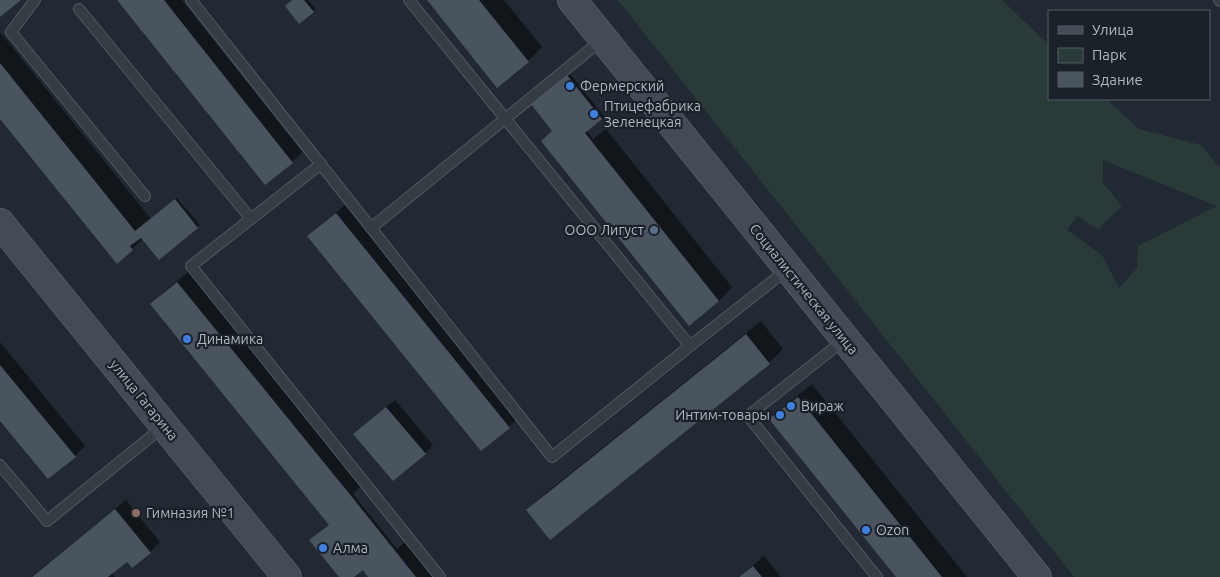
<svg xmlns="http://www.w3.org/2000/svg" width="1220" height="577" viewBox="0 0 1220 577" font-family="Ubuntu,sans-serif">
<style>
.green{fill:#293a39;fill-rule:evenodd}
.shadow{fill:#0007}
.building{fill:#49545f}
.lines{fill:none;stroke-linecap:round;stroke-linejoin:round}
.lane-casing{stroke:#515962;stroke-width:12}
.secondary-casing{stroke:#515962;stroke-width:30}
.lane{stroke:#343c44;stroke-width:10}
.secondary{stroke:#424b56;stroke-width:28}
.shop-dot{fill:#3f7fe0;stroke:#1a2128;stroke-width:2}
.service-dot{fill:#5c6f8a;stroke:#1a2128;stroke-width:2}
.education-dot{fill:#8d6e63;stroke:#1a2128;stroke-width:2}
.labels{text-anchor:middle;stroke-width:4.5;stroke-linejoin:round;paint-order:stroke}
.poi-label{font-size:14px;fill:#aeb6c1;stroke:#1a2128;text-anchor:start}
.street-label{font-size:14px;fill:#aeb6c1;stroke:#1a2128}
</style>
<rect width="100%" height="100%" fill="#212a33"/>
<!-- green -->
<path class="green" d="M 618,0 L 1002,0 L 1049,45 L 1049,99 L 1106,99 L 1139,129 L 1201,145 L 1220,168 L 1220,577 L 1074,577 ZM 1103,160 L 1217,206 L 1138,246 L 1137,268 L 1119,288 L 1102,255 L 1067,230 L 1077,216 L 1098,229 L 1122,206 L 1103,183 Z"/>
<!-- shadow -->
<g class="shadow">
<polygon points="119,0 182,0 302,152 292,162"/>
<polygon points="294,0 308,0 316,9 313,11"/>
<polygon points="428,0 504,0 542,47 528,61"/>
<polygon points="0,32 151,219 177,198 200,225 197,227 143,239 117,262 0,117"/>
<polygon points="570,74 604,116 586,130 593,139 606,129 732,287 719,301 554,131 535,102"/>
<polygon points="351,200 523,413 509,427 481,449 309,236 323,223"/>
<polygon points="192,269 365,482 353,494 397,549 410,538 441,577 370,577 363,568 352,577 341,577 330,524 152,304 166,290"/>
<polygon points="761,321 783,349 769,363 550,538 528,510 542,496"/>
<polygon points="0,342 85,446 75,456 0,419"/>
<polygon points="812,384 967,577 897,577 771,419 785,406"/>
<polygon points="395,400 433,445 425,453 363,426"/>
<polygon points="126,500 160,542 150,552 127,560 112,572 115,577 31,577"/>
<polygon points="764,556 781,577 739,577"/>
</g>
<!-- building -->
<g class="building">
<polygon points="0,0 21,0 0,17"/>
<polygon points="117,0 164,0 293,163 265,185"/>
<polygon points="292,0 304,0 314,12 299,24 285,6"/>
<polygon points="427,0 479,0 529,62 497,88"/>
<polygon points="0,63 135,231 175,199 198,228 159,260 141,238 130,246 133,250 117,264 0,119"/>
<polygon points="567,75 602,119 585,133 719,301 689,326 541,141 552,131 531,104"/>
<polygon points="336,213 510,428 481,451 307,236"/>
<polygon points="177,282 352,497 416,577 368,577 363,570 354,577 339,577 309,540 329,525 150,304"/>
<polygon points="746,334 770,364 550,540 526,510"/>
<polygon points="0,365 76,457 48,479 0,421"/>
<polygon points="798,397 942,577 896,577 769,419"/>
<polygon points="386,407 426,454 393,481 353,434"/>
<polygon points="115,509 151,553 132,568 127,562 108,577 32,577"/>
<polygon points="753,566 762,577 739,577"/>
</g>
<g class="lines">
<!-- lane casing -->
<g class="lane-casing">
<g id="lane">
<polyline points="35,0 11,32 145,196"/>
<polyline points="191,0 552,457 690,346 409,0"/>
<polyline points="1219,0 1220,1"/>
<polyline points="79,9 251,219 321,164"/>
<polyline points="251,219 191,266 440,577"/>
<polyline points="371,228 603,39"/>
<polyline points="844,340 748,416 877,577"/>
<polyline points="690,346 788,269"/>
<polyline points="0,465 47,521 164,426"/>
</g>
</g>
<!-- secondary casing -->
<g class="secondary-casing">
<g id="secondary">
<polyline points="572,0 1037,577"/>
<polyline points="0,223 287,577"/>
</g>
</g>
<!-- lane -->
<use href="#lane" class="lane"/>
<!-- secondary -->
<use href="#secondary" class="secondary"/>
</g>
<!-- markers -->
<g class="shop-dot">
<circle cx="570" cy="86" r="5"/>
<circle cx="594" cy="114" r="5"/>
<circle cx="187" cy="339" r="5"/>
<circle cx="791" cy="406" r="5"/>
<circle cx="780" cy="415" r="5"/>
<circle cx="866" cy="530" r="5"/>
<circle cx="323" cy="548" r="5"/>
</g>
<circle class="service-dot" cx="654" cy="230" r="5"/>
<circle class="education-dot" cx="136" cy="513" r="5"/>
<g class="labels">
<!-- poi labels -->
<g class="poi-label">
<text x="580" y="91">Фермерский</text>
<text x="604" y="111">Птицефабрика<tspan x="604" dy="16">Зеленецкая</tspan></text>
<text x="644" y="235" text-anchor="end">ООО Лигуст</text>
<text x="197" y="344">Динамика</text>
<text x="801" y="411">Вираж</text>
<text x="770" y="420" text-anchor="end">Интим-товары</text>
<text x="146" y="518">Гимназия №1</text>
<text x="876" y="535">Ozon</text>
<text x="333" y="553">Алма</text>
</g>
<!-- street labels -->
<g class="street-label">
<text transform="translate(804 289) rotate(51)" y="5">Социалистическая улица</text>
<text transform="translate(144 400) rotate(51)" y="5">улица Гагарина</text>
</g>
</g>
<!-- legend -->
<rect x="1048" y="10" width="162" height="90" fill="#1a2128" stroke="#555d65"/>
<rect x="1058" y="26" width="25" height="8" fill="#424b56" stroke="#555d65"/>
<text x="1092" y="35" font-size="15" fill="#aeb6c1">Улица</text>
<rect x="1058" y="48" width="25" height="15" fill="#293a39" stroke="#555d65"/>
<text x="1092" y="60" font-size="15" fill="#aeb6c1">Парк</text>
<rect x="1058" y="72" width="25" height="15" fill="#49545f" stroke="#555d65"/>
<text x="1092" y="85" font-size="15" fill="#aeb6c1">Здание</text>
</svg>
